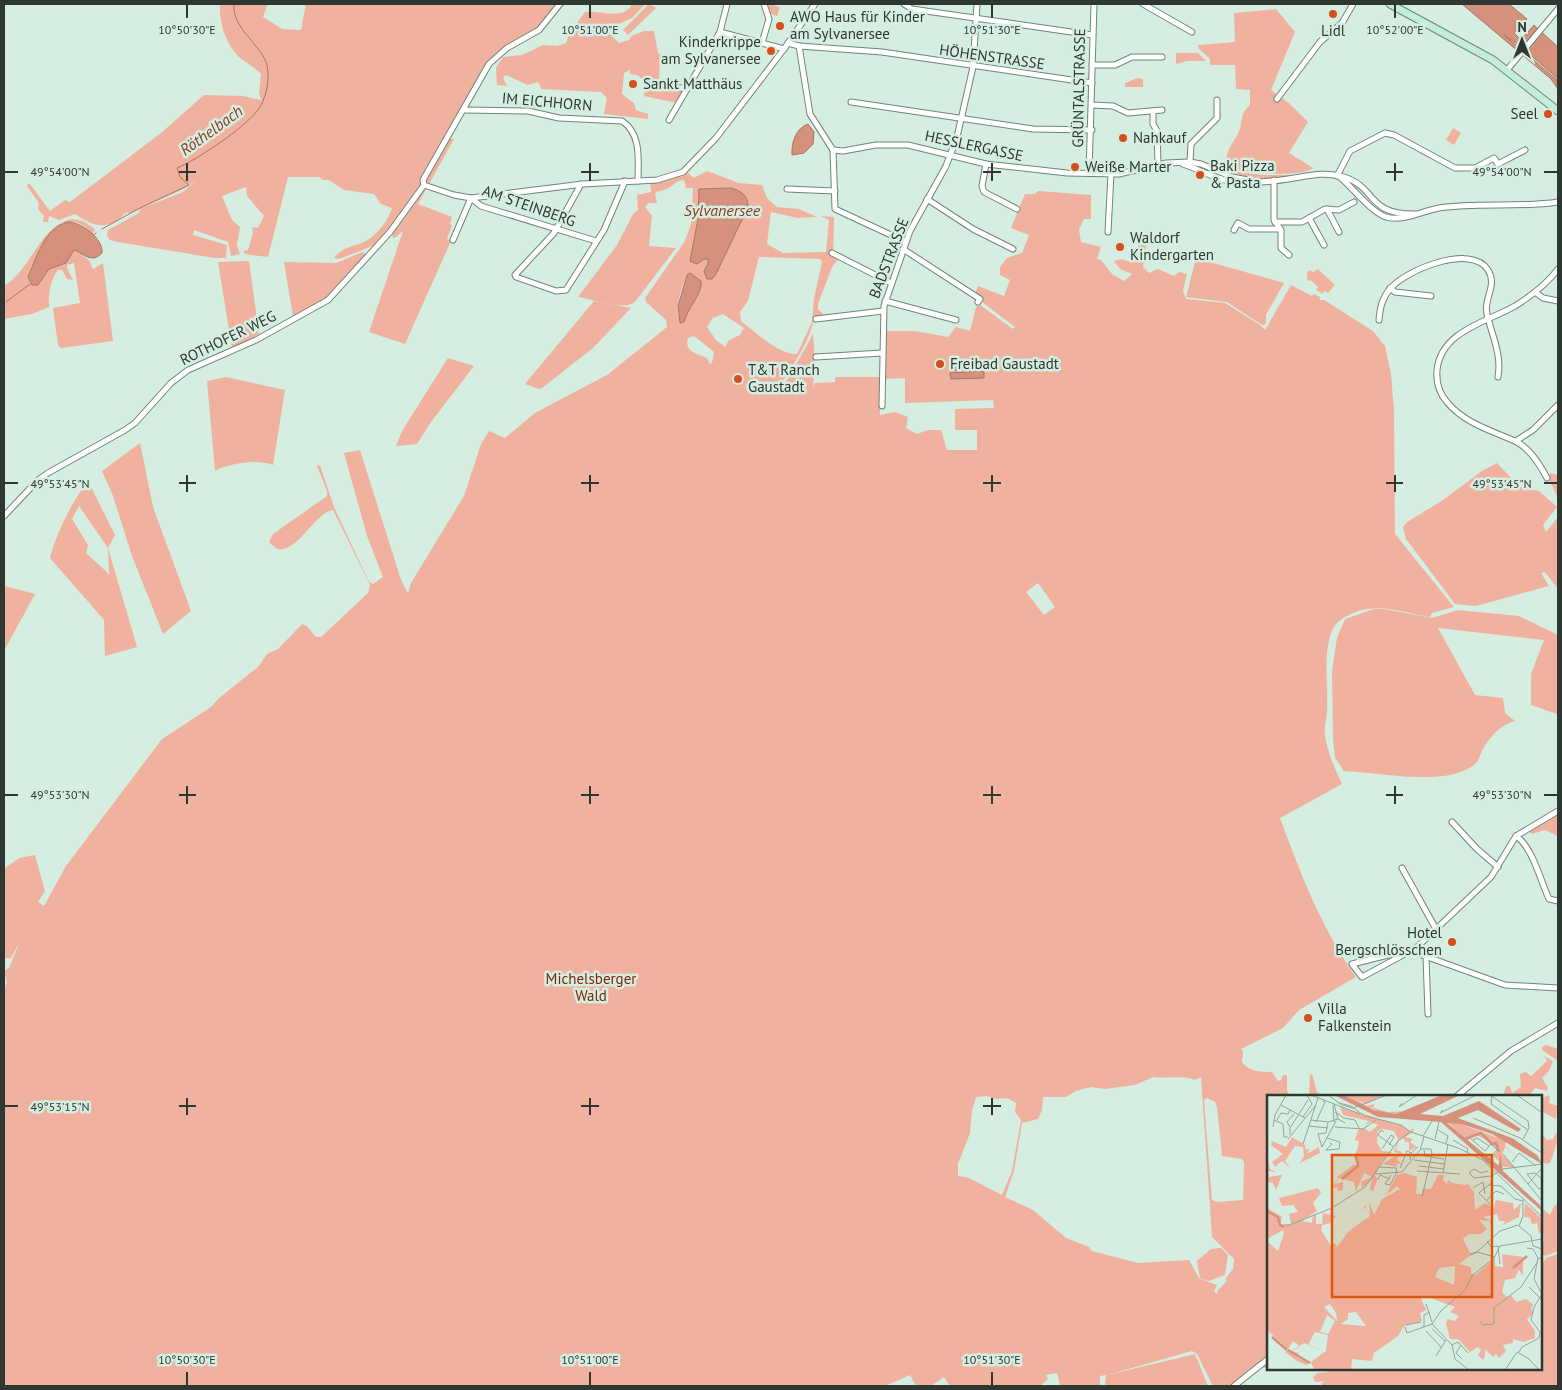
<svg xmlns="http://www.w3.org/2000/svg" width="1562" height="1390" viewBox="0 0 1562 1390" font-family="'PT Sans',sans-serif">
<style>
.green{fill:#f0b29e;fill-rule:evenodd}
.water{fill:#d5917b;stroke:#a37665}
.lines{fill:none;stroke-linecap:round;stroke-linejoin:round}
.stream{stroke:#a37665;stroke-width:1}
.street-casing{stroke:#6f857a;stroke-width:7}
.secondary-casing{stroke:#6f857a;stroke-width:9}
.street{stroke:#fff;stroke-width:5}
.secondary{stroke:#c4ecdd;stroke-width:7}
.ticks{fill:none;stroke:#2e3732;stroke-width:2}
.poi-dot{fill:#d54e1b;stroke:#d5eee1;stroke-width:2}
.labels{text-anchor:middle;stroke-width:5;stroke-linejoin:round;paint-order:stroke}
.poi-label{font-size:15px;fill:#2e3732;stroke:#d5eee1;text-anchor:start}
.street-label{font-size:15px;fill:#2e3732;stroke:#d5eee1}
.park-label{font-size:15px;fill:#782708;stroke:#d5eee1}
.water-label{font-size:16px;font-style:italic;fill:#8d3a1e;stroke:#d5eee1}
.inset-river{fill:none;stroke:#d5917b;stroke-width:2.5}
.inset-road{fill:none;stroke:#92a59b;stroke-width:1}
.view{fill:#df570e;fill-opacity:0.15;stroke:#df570e;stroke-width:2.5}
.inset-edge{fill:none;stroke:#2e3732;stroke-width:2.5}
.ticks-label{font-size:12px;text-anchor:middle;fill:#2e3732;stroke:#d5eee1;stroke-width:5;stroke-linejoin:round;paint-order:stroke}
</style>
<rect width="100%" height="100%" fill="#d5eee1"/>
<!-- green -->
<g class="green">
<path d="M 220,4 L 268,4 L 263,17 L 282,29 L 301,30 L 306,4 L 558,4 L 548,18 L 537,28 L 507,45 L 485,66 L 446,139 L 454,139 L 418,204 L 452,217 L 450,224 L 452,225 L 447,239 L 451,241 L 405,344 L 369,332 L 403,231 L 396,237 L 393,238 L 392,230 L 375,245 L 339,259 L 334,258 C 340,249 352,246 362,243 C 376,237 388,221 392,208 L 381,204 L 374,194 L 344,190 L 329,180 L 323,180 L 319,177 L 288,177 L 268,257 L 245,254 L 243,251 L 248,250 L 253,233 L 252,227 L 258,228 L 264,216 L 247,196 L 246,187 L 222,196 L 232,220 L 240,227 L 237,245 L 240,254 L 231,256 L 228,242 L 194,230 L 193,235 L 227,245 L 226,258 L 215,258 L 118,242 L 110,240 L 107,236 L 108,230 L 139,213 L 140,209 L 183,192 L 196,180 L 185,188 L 129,214 L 128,212 C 124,213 123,216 119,219 C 104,231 90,224 75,214 L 59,220 L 49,216 L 48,222 L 43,222 L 44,216 L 38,209 L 39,203 L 27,186 L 28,184 L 30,184 L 50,211 L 65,200 L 70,202 L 161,133 L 204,95 L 243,96 L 261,100 L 259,93 L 261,74 C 255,67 246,63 239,57 C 225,43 219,22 220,4 Z"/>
<path d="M 632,4 L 645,4 L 632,18 L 610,28 L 609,33 L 619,43 L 629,40 L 631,36 L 644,31 L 654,31 L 658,53 L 668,59 L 660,61 L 659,81 L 647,81 L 650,83 L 646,89 L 642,81 L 645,81 L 646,77 L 642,79 L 637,75 L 630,74 L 630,70 L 624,73 L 622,94 L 634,103 L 636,110 L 648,114 L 648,119 L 604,114 L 607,98 L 601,92 L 541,89 L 540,85 L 537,82 L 528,85 L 506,75 L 503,78 L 507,86 L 497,85 L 496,68 L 503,57 L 522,55 L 543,45 L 557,46 L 566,43 L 570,32 L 585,12 C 600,10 624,21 632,4 Z"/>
<polygon points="649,4 656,8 628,35 623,30"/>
<polygon points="768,4 780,7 777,16 769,13"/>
<path d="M 1276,9 L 1295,32 L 1271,90 L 1290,104 L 1308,122 L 1289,153 L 1313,168 C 1297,179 1244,172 1225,167 C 1225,154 1231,145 1238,134 C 1244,122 1238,116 1250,105 L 1250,90 L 1236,89 L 1235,65 L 1210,65 L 1210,59 L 1199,49 L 1198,45 L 1235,42 L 1234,13 Z"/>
<polygon points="1176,53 1198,53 1206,61 1187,61 1176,64"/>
<polygon points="1137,78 1143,79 1143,87 1125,87 1125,83"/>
<polygon points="651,85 683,91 677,103 644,96 645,91"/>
<polygon points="1453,128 1461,133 1454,145 1446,140"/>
<path d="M 1223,170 L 1264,175 L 1295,175 C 1280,181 1233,181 1223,170 Z"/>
<path d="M 686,171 L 694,178 L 707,171 L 739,183 L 762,185 L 767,198 L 777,207 L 799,209 L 817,217 L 798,218 L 771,212 L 767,244 L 783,253 L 826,252 L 829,220 L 821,216 L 834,217 L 833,255 L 838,259 L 832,267 L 818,304 L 818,309 L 824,315 L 814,318 C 808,349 788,369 775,396 L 789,377 L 813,334 L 815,363 L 813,387 L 815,383 L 835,382 L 835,377 L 880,377 L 880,415 L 895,412 L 908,417 L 906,428 L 917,434 L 928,430 L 941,430 L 947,450 L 977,450 L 977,430 L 955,430 L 955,409 L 994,408 L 993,400 L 905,403 L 905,378 L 887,379 L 883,376 L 884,331 L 915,331 L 948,337 L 956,327 L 970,331 L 976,307 L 980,305 L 1013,329 L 1015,327 L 982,302 L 983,298 L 975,294 L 978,286 L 1004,296 L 1010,280 L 1000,275 L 1000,267 L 1007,258 L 1022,253 L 1029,235 L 1011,228 L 1025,194 L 1035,194 L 1038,191 L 1091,195 L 1091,219 L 1084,219 L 1079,230 L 1081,242 L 1101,247 L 1097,259 L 1101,260 L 1112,274 L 1124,281 L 1132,274 L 1120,269 L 1114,261 L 1122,259 L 1130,262 L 1140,243 L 1139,239 L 1154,243 L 1146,246 L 1143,267 L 1149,273 L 1158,269 L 1174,276 L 1179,272 L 1187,274 L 1183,291 L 1186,299 L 1225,303 L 1260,325 L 1265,330 L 1291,285 L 1312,296 L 1314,294 L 1320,297 L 1320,300 L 1324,300 L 1373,331 L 1385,346 L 1391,374 L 1394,412 L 1395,534 L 1454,607 L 1432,613 L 1430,617 C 1399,612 1372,599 1342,619 C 1319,633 1329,688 1327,710 C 1327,718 1324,726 1325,733 C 1326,749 1335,769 1342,784 L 1280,818 C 1301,875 1321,927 1356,977 L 1299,1010 L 1283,1028 L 1241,1049 L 1243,1052 L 1242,1062 C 1249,1072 1261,1072 1272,1072 L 1278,1081 L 1281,1080 L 1283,1075 L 1287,1075 L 1287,1090 L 1290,1096 L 1268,1096 L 1268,1369 L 1262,1367 L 1255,1374 L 1251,1373 L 1230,1386 L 1213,1386 L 1197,1354 L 1192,1351 L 1107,1375 L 1195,1354 L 1208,1386 L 1105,1386 L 1106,1375 L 1100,1376 L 1100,1386 L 1060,1386 L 1057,1373 L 1046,1375 L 1048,1379 L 1040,1386 L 950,1386 L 944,1377 L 931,1386 L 916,1386 L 910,1375 L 885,1386 L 4,1386 L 4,991 L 7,982 L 4,971 L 9,968 L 20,941 L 11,958 L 4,958 L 4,869 L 19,858 L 35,855 L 45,891 L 38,902 L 44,906 L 66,866 L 162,739 L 211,707 L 218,699 L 259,666 L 267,654 L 278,649 L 302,624 L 307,626 L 316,637 L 321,637 L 368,593 L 370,585 L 333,510 C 315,512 297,554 277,549 L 269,542 L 273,534 L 327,496 L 327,491 L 317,466 L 320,465 L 334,507 L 369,582 L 373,584 L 383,577 L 367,536 L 344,453 L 360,450 L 401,580 L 408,593 L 411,583 L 464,496 L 481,444 L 489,431 L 505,438 L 535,413 L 607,375 L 667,327 L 666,320 L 646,302 L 645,298 L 685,241 L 691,224 L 693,188 L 686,188 L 684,180 C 672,181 673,190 658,191 L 655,194 L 657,203 L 648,203 L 645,207 L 652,216 L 649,246 L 676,248 L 635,302 C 625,311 591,299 578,297 L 617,245 L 633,214 L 638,210 L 637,195 L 651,192 L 650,183 ZM 731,188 L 745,195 L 749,203 L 712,279 L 705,269 L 708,264 L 708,259 L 704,259 L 697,264 L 690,261 L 698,219 L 699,189 ZM 759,257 L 820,259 L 822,262 L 814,298 L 812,322 L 797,354 C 781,356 754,331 741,321 L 740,312 L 748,301 ZM 687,274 L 688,309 L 682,323 C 672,311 682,288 687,274 ZM 723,314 L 744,328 L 740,335 L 729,340 L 725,347 L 716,340 L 707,327 L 713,318 ZM 694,336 L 714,352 L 712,363 L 710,364 L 707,358 C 697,353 684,353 688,338 ZM 1038,583 L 1055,607 L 1044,615 L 1026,592 ZM 1153,1077 C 1164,1079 1186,1075 1194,1080 L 1201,1077 L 1212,1237 L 1234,1259 L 1233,1269 L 1225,1279 L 1227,1281 L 1218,1290 L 1217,1294 L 1214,1291 L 1217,1285 L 1199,1278 L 1189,1260 L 1138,1263 L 1092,1251 L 1089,1247 L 1066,1238 L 1033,1210 L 1005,1197 L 1014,1171 L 1022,1123 L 1038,1119 L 1042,1110 L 1043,1097 L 1066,1097 L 1076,1091 L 1091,1087 L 1105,1089 L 1135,1085 ZM 987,1096 L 995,1099 L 1007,1098 L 1016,1103 L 1015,1112 L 1021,1120 L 1012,1171 L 1002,1195 L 969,1178 L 958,1176 L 958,1164 L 970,1133 L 972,1111 L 976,1097 ZM 1207,1098 L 1215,1102 L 1217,1107 L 1222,1156 L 1242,1159 L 1244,1162 L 1243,1200 L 1217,1202 L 1212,1200 L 1205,1114 L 1204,1100 Z"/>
<path d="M 73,219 L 83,221 L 95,229 L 93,235 C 84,224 76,220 62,223 L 40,247 L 28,278 L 32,285 L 38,285 L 49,269 L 66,263 L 74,250 L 89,260 L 93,269 L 103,263 L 113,341 L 61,348 L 58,345 L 53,308 L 80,303 L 74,263 L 67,265 L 67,268 L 73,280 L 67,279 L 62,270 L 58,270 C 50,280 48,295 49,307 L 32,314 L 4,319 L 4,286 C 32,269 41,223 73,219 Z"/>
<polygon points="363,252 365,255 325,299 293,316 284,262 336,263"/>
<polygon points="1199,259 1284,283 1266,315 1266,324 1262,325 1227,302 1186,297 1195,262"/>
<polygon points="249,261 259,334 232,348 218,262"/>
<polygon points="1318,269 1335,285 1328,293 1324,291 1323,294 1316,290 1318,287 1312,281 1307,280 1307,273 1310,270 1313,272"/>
<polygon points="594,301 631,308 593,348 542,388 539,389 525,384"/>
<polygon points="448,358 474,366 431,422 417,444 396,446 402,431"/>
<path d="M 226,377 L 285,390 L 273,465 C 257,459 230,463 215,471 L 207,381 Z"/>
<polygon points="140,443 153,507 191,611 163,634 132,556 113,496 102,471"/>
<polygon points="1497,463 1520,487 1539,491 1557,507 1543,525 1546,532 1558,517 1558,589 1545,572 1541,573 1549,586 1476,606 1455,604 1406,539 1403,527 1407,522 1440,502 1482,471"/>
<polygon points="1550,473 1558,475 1558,498 1548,478"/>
<path d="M 88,481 L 115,535 L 108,548 L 137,647 L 105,656 L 104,620 L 50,558 C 57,532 71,503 88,481 ZM 79,506 L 108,548 L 109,574 L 86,553 L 88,545 L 72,519 Z"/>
<polygon points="4,586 35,594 4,651"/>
<path d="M 1374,609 L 1384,609 L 1432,618 L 1458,610 L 1519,616 L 1558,635 L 1557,714 L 1531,705 L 1531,674 L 1544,640 L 1438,628 L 1475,695 L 1503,698 L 1505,713 L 1515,721 C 1500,725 1489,737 1482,751 C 1480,755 1478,762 1475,764 C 1448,788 1377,772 1344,771 L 1335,758 L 1333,739 L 1332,670 L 1337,638 L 1345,619 Z"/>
<polygon points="1558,813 1558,836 1545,830 1532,834 1529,832"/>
<polygon points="1546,1045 1558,1049 1558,1061 1542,1050 1542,1047"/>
<polygon points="1544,1056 1553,1061 1549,1071 1542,1078 1548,1088 1547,1091 1535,1088 1529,1096 1503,1096 1506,1086 1510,1086 1512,1093 1521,1087 1520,1074 1526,1072 1531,1076 1547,1061"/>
<polygon points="1312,1074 1317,1092 1324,1096 1309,1096 1310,1075"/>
<polygon points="1548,1095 1550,1097 1549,1103 1558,1106 1556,1119 1541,1111 1541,1099"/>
<polygon points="1558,1133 1558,1140 1550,1163 1546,1164 1541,1161 1541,1136 1544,1136 1547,1140 1553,1139 1555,1134"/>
<polygon points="1558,1203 1558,1251 1545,1256 1541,1253 1541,1245 1544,1241 1541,1207 1550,1215 1554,1206"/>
<polygon points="1221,1248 1228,1255 1225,1275 1209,1281 1200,1278 1197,1261 1211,1249"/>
<polygon points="1558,1254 1558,1386 1313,1386 1320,1386 1324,1381 1315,1382 1313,1377 1318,1373 1328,1372 1329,1369 1541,1369 1541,1267 1546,1258"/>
</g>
<!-- water -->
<g class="water">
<polygon points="1462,4 1509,4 1527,19 1514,33 1521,40 1534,25 1536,27 1558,47 1558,79 1519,45 1504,35 1557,80 1558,89 1551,79"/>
<path d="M 808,124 L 814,132 L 813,144 L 804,153 L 792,155 C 791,143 796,128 808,124 Z"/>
<path d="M 731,188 C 741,191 749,196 748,207 L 716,274 L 712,279 L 707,279 L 704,271 L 708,264 L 708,259 L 704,259 L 697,264 L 690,261 L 698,219 L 699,189 Z"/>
<path d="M 68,222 C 81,222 104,239 102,253 C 92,264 84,254 74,250 L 66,263 L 49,269 L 38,285 L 32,285 L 28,277 C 37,257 44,228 68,222 Z"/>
<path d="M 690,273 L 701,281 C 703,293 687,309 684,322 L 680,323 L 678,306 L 687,275 Z"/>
<polygon points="950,362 968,362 968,370 950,371"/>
<polygon points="984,371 984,378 951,379 950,373"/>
</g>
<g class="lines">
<!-- stream -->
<g class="stream">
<path d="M 102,229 L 138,209 L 189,185 L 180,177 L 177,168 C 197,160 249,125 260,107 C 268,93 272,70 263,56 C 253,39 232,25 234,4"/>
<polyline points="93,236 96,233"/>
<polyline points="6,302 30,284"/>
</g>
<!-- street casing -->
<g class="street-casing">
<g id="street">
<polyline points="904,4 912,9 1092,35"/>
<polyline points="1143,4 1192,32"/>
<polyline points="720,32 784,49"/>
<polyline points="762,43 769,19 764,4"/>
<polyline points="788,43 799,46 810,114 833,150"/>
<polyline points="799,46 882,52 1092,83"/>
<polyline points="1092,65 1115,65 1132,57 1162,57"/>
<polyline points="1507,70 1558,9"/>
<polyline points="651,83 687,89"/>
<polyline points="1277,99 1320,42 1342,23 1353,4"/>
<polyline points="851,102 1033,129 1092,130"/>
<polyline points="1092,105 1113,106 1128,113 1162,110"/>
<path d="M 465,110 L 528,111 L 559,118 L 622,121 C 642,134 638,161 638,181"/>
<polyline points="1153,112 1153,124 1157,131 1158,165"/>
<polyline points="669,120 720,32 727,4"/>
<polyline points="833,150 843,151 876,145 908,145 986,164 1067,173 1119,174 1166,163 1190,162 1201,164 1232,177 1248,180"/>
<polyline points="833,150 835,209 906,242"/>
<polyline points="1190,162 1191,144 1217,118 1217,100"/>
<polyline points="986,164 982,186 984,192 1017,209"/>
<path d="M 1183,164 C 1199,169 1214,179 1230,181 C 1248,183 1270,182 1288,179 C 1308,176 1324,171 1344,177 C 1378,188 1366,215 1416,214"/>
<polyline points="1089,173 1094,4"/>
<polyline points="1337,176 1350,151 1385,133 1394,135 1455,168 1475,168 1494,158 1498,164 1525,150"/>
<path d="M 1340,177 C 1354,189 1370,211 1386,217 C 1403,222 1422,211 1439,208 C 1478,202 1519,208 1558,202"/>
<polyline points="1274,180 1274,220 1281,230 1281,248 1289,255"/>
<polyline points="581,184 554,233 515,275 516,277 556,291 566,290 604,230 625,181"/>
<polyline points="424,185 454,195 471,198 583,184 657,180 683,172 716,138 784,49 815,4"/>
<polyline points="424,185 423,180 489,64 507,48 539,30 560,4"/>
<polyline points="787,189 835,191"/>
<polyline points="927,199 973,229 1013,249"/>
<polyline points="1327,209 1339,232"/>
<polyline points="1309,218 1324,245"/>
<polyline points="1275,222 1302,222 1325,209 1339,210 1354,202"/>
<polyline points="1234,230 1238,223 1249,229 1280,229"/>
<polyline points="1108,232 1111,174"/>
<polyline points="453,240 471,198 481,206 596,241"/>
<polyline points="903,249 980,299 978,302"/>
<polyline points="832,253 891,283"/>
<polyline points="1390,288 1395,292 1431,296"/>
<polyline points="1535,292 1543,298 1558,301"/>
<polyline points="885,301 956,320"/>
<polyline points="816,319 883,311"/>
<path d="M 1379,320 C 1380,308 1382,298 1390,289 C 1405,270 1472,243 1488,270 C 1498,286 1483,298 1487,314 C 1492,336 1502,354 1498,377"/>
<polyline points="816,357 882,353"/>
<polyline points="882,406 884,306 910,231 946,166 957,137 973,67 977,4"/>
<polyline points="1516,441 1533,430 1558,405"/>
<path d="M 1547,478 C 1540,465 1530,448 1515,441 C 1492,431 1464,423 1447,402 C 1439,393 1436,382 1437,370 C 1441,331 1487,322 1515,306 C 1531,296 1547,284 1558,269"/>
<polyline points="4,516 38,480 48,473 125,430 135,423 171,383 188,370 256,340 328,300 390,232 424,185"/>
<polyline points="1452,822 1477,849 1498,867"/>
<path d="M 1516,836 C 1532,846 1541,882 1549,899 L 1558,901"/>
<polyline points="1402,868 1436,929"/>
<polyline points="1416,948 1352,964 1362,977 1416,948 1491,877 1516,836 1558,811"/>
<polyline points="1416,948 1422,955 1505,985 1558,988"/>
<polyline points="1426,956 1428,1014"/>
<polyline points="1457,1096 1511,1051 1558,1023"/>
<polyline points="1234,1386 1268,1359"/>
</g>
</g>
<!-- secondary casing -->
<g class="secondary-casing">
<polyline id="secondary" points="1390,4 1493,60 1558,111"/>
</g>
<!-- street -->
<use href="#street" class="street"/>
<!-- secondary -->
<use href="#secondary" class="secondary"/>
</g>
<!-- ticks -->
<path class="ticks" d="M 187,5 L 187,18M 590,5 L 590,18M 992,5 L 992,18M 1395,5 L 1395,18M 187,163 L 187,181M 590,163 L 590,181M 992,163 L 992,181M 1395,163 L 1395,181M 5,172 L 18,172M 179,172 L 196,172M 581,172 L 599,172M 983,172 L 1001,172M 1386,172 L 1403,172M 1544,172 L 1557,172M 187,475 L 187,492M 590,475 L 590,492M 992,475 L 992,492M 1395,475 L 1395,492M 5,483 L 18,483M 179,483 L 196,483M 581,483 L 599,483M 983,483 L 1001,483M 1386,483 L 1403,483M 1544,483 L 1557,483M 187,786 L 187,804M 590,786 L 590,804M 992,786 L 992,804M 1395,786 L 1395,804M 5,795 L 18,795M 179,795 L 196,795M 581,795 L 599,795M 983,795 L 1001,795M 1386,795 L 1403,795M 1544,795 L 1557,795M 187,1098 L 187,1115M 590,1098 L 590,1115M 992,1098 L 992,1115M 5,1106 L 18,1106M 179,1106 L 196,1106M 581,1106 L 599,1106M 983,1106 L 1001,1106M 187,1372 L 187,1385M 590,1372 L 590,1385M 992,1372 L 992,1385"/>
<!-- markers -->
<g class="poi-dot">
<circle cx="1333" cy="14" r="5"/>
<circle cx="780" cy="26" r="5"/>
<circle cx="771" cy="51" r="5"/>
<circle cx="633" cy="84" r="5"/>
<circle cx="1548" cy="114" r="5"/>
<circle cx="1123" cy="138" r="5"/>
<circle cx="1075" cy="167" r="5"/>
<circle cx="1200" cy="175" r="5"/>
<circle cx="1120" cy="247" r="5"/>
<circle cx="940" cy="364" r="5"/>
<circle cx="738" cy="379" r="5"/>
<circle cx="1452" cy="942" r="5"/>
<circle cx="1308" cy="1018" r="5"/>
</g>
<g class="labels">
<!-- poi labels -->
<g class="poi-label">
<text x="790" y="22">AWO Haus für Kinder<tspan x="790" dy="17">am Sylvanersee</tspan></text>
<text x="1333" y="36" text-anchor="middle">Lidl</text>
<text x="761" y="47" text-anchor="end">Kinderkrippe<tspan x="761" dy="17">am Sylvanersee</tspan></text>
<text x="643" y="89">Sankt Matthäus</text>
<text x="1538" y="119" text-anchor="end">Seel</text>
<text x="1133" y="143">Nahkauf</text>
<text x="1210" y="171">Baki Pizza<tspan x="1210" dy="17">&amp; Pasta</tspan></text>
<text x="1085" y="172">Weiße Marter</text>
<text x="1130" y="243">Waldorf<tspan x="1130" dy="17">Kindergarten</tspan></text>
<text x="950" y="369">Freibad Gaustadt</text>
<text x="748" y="375">T&amp;T Ranch<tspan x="748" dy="17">Gaustadt</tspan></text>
<text x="1442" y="938" text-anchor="end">Hotel<tspan x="1442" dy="17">Bergschlösschen</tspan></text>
<text x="1318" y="1014">Villa<tspan x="1318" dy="17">Falkenstein</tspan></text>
</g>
<!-- street labels -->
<g class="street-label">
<text transform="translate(992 57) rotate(8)" y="5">HÖHENSTRASSE</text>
<text transform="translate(1079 88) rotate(-89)" y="5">GRÜNTALSTRASSE</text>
<text transform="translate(547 102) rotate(5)" y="5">IM EICHHORN</text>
<text transform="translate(974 146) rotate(12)" y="5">HESSLERGASSE</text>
<text transform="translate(529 206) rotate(19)" y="5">AM STEINBERG</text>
<text transform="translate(889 258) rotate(-69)" y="5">BADSTRASSE</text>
<text transform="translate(228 338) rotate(-26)" y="5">ROTHOFER WEG</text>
</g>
<!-- park labels -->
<g class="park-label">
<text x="591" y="984">Michelsberger<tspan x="591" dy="17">Wald</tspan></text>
</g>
<!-- water labels -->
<g class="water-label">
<text transform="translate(211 130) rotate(-36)" y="6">Röthelbach</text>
<text x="722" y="216">Sylvanersee</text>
</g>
</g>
<!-- overview -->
<g transform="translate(1267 1095)">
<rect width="275" height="275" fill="#d5eee1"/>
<path d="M 77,0 L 116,0 L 100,9 L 88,4 L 100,11 L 107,9 L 107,12 L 103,12 L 121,17 L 142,16 L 134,19 L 114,17 L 99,12 ZM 73,12 L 133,30 L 143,36 L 147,32 L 146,37 L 138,42 L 146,44 L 143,47 L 150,52 L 142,56 L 142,47 L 138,47 L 136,42 L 132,45 L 129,55 L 135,57 L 130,64 L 135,70 L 129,68 L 131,72 L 116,69 L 132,58 L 125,57 L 115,66 L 108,81 L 111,83 L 106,96 L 103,94 L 105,84 L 95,93 L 94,87 L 105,82 L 97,78 L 89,96 L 87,87 L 72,83 L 68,89 L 76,87 L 76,95 L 71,96 L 70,92 L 63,94 L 58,94 L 64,94 L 71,83 L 68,79 L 70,82 L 86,70 L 91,70 L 87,62 L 91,52 L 92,46 L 88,45 L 92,33 L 96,34 L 99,31 L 100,31 L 98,34 L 103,37 L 111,30 L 104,27 L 98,30 L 102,26 L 76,20 ZM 115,34 L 127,36 L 131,44 L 127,57 L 115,56 L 110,48 L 111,36 ZM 180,27 L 194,29 L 239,46 L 238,51 L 249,62 L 238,52 L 235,60 L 249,73 L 231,71 L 232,66 L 226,61 L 231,55 L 220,45 L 209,40 L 200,45 ZM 25,42 L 38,50 L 39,55 L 43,53 L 40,59 L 52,52 L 53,58 L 33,68 L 37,61 L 36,52 L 28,51 L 18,66 L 23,73 L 15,66 L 8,72 L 5,67 L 16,59 L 4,50 L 5,46 L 19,52 ZM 1,67 L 3,74 L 9,77 L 1,76 L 2,82 L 15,80 L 9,95 L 6,88 L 0,87 ZM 137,78 L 150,82 L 149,99 L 155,99 L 155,94 L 164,94 L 171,80 L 177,80 L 176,85 L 180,89 L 181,85 L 185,88 L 199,90 L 200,88 L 207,97 L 208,115 L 218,108 L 227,112 L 229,105 L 246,108 L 247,115 L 254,108 L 252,122 L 236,130 L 238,126 L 232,126 L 230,119 L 216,122 L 225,126 L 224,133 L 223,126 L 212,125 L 220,134 L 214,139 L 202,139 L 196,144 L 204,160 L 192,169 L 204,172 L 204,178 L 209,180 L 228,163 L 228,171 L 236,172 L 235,159 L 256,162 L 256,181 L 252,175 L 248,183 L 238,185 L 235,197 L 240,202 L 244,200 L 249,207 L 259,204 L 266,209 L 264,214 L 267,218 L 260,224 L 268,236 L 268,243 L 256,247 L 246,244 L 246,248 L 236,250 L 239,256 L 232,263 L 229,259 L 226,262 L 218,254 L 218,261 L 216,265 L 211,260 L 214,255 L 211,252 L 203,257 L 191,244 L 183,244 L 179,228 L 181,224 L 188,226 L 192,221 L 183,217 L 188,212 L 158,201 L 154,203 L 159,215 L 153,218 L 155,226 L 137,231 L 131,241 L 107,258 L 105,266 L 85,264 L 84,275 L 48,275 L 44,268 L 39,270 L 30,266 L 18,257 L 22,254 L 33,264 L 44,267 L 59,256 L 37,248 L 26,256 L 33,259 L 30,259 L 25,256 L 32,251 L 30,249 L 26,246 L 21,254 L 0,235 L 0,146 L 11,156 L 17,138 L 16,135 L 0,144 L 0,113 L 15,122 L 13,129 L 24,129 L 22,119 L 31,117 L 26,110 L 15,111 L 12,103 L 51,93 L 54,98 L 46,108 L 50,116 L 35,126 L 45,128 L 46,120 L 49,119 L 49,129 L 55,129 L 56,118 L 69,121 L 64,128 L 55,130 L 54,135 L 64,151 L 68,148 L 70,152 L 82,136 L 103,121 L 99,112 L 93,116 L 98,111 L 97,108 L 103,120 L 102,106 L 107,120 L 115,104 L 133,94 L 130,91 L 119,100 L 130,80 ZM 188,171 L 187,190 L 168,182 L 172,173 ZM 63,209 L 69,218 L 70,226 L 57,212 ZM 89,217 L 99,231 L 74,229 L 81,224 L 81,218 ZM 60,220 L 68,226 L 61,239 L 53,237 ZM 48,237 L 61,240 L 59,256 L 41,250 ZM 258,108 L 274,123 L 275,137 L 272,138 L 270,128 L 265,129 L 263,123 L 257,122 Z" fill="#f0b29e" fill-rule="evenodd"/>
<path d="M 67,0 L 77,0 L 106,15 L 129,19 L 175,0 L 193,0 L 153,19 L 176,21 L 212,6 L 254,34 L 251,37 L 211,15 L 191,23 L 245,43 L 270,60 L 275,69 L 225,39 L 194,29 L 180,28 L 232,71 L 233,58 L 236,76 L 273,110 L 275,116 L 174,27 L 111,22 Z" fill="#d5917b"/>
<path class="inset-river" d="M 198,44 L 214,38 L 225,49 L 229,48 L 232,57M 75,84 L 91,71 L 89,60M 0,116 L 11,122 L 13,130 L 17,132M 246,173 L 260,161M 5,242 L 20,255M 21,255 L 43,268"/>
<path class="inset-road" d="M 44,0 L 93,19M 61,0 L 75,10 L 86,13 L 120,0M 223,0 L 261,26 L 262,33 L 256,44M 250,0 L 274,17M 225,1 L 224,9 L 261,35M 72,8 L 84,11 L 99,22M 135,8 L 132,12 L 150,0M 67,9 L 71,24 L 78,28M 14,10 L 38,23M 66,10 L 67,27M 176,15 L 173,18 L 209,0M 68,17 L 77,23 L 88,25 L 92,33M 99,21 L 134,30 L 144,37 L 191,53 L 216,65 L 275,122M 36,22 L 45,9 L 40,0M 206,23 L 253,43 L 275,58M 7,25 L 16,29 L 17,42 L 21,42M 10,25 L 14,18 L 21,19 L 23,15M 44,25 L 61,27 L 71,24M 49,27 L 58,7 L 56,6M 42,31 L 61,33M 6,32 L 8,20 L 19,0M 23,32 L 20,27 L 27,19M 68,32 L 96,34 L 109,25M 171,35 L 181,41 L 179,48M 117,37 L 114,35 L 111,40 L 127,52M 51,39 L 55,52 L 69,26M 51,39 L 59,38 L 61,27M 23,40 L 23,33 L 41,5M 156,41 L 165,26M 60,43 L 73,47 L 72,54 L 59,55 L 65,49 L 63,48M 203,43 L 218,56 L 224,49 L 230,55 L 219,67M 21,44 L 49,10M 168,44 L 172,27M 186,45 L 201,54 L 200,57M 206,45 L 210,43 L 222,51M 36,49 L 51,3M 115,54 L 124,40 L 127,42 L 122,50M 154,54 L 164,54 L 165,59 L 155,102M 157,55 L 158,61 L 177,64M 236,59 L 275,106M 143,65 L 144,58 L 151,52M 147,65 L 177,69M 245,67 L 252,58 L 269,71M 152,71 L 177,74M 112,72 L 129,73 L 130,79M 133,73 L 140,56 L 144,58M 150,76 L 193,79M 176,78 L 181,49M 202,78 L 207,83 L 224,81 L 236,74 L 275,69M 202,78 L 207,74 L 214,78 L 221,76M 109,79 L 135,77 L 153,55 L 157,42M 124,80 L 118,89 L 123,90 L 129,79M 275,84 L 268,78 L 260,79 L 272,94 L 275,93M 111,85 L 113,80 L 123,84M 261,89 L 274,74M 222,90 L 234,91 L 248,104 L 256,106M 206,93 L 216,87 L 218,99M 256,104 L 256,121 L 252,131 L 264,141 L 266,151 L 275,154M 220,105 L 229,96 L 237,99M 223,109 L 212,98 L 224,88 L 226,81M 20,131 L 65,113 L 98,92 L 130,47 L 143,37M 220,146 L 224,152 L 231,151 L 233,169M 260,153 L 266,154 L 271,163M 210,157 L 203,159 L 204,160 L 210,157 L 233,136 L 251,130M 210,157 L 228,162M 262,192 L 275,205M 159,209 L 165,227M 213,226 L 216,230 L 227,229 L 227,213 L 254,192 L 271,166M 165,229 L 185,250 L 188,264 L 202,275M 139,230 L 154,227M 138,232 L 140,238 L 165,229 L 174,216 L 199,194 L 205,181 L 227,163 L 233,151 L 275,144M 157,232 L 157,220 L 163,217M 165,234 L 178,246M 159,236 L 175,253M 185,250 L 191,247 L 201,258M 194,250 L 189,258 L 195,264M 252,257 L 255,252 L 272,243 L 273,237 L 264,225 L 267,212 L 275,199 L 267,184 L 271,163 L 275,164M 169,261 L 179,245M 238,275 L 250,257 L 262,264 L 272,275"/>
<path class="view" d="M 65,60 L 225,60 L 225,202 L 65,202 Z"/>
<rect width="275" height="275" class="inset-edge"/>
</g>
<g class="ticks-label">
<text x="187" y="34">10°50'30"E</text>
<text x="590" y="34">10°51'00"E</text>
<text x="992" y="34">10°51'30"E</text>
<text x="1395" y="34">10°52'00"E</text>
<text x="60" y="176">49°54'00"N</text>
<text x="1502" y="176">49°54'00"N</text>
<text x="60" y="488">49°53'45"N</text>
<text x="1502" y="488">49°53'45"N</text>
<text x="60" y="799">49°53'30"N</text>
<text x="1502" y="799">49°53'30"N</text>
<text x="60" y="1111">49°53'15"N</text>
<text x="187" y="1364">10°50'30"E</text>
<text x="590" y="1364">10°51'00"E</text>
<text x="992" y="1364">10°51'30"E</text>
</g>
<!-- border -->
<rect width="1562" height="1390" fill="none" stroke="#2e3732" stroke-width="10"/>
<!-- north arrow -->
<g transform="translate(1522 40)" stroke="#d5eee1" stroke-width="4" paint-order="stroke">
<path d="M0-4L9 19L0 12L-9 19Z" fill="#2e3732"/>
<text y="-8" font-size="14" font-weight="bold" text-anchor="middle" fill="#2e3732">N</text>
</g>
</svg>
